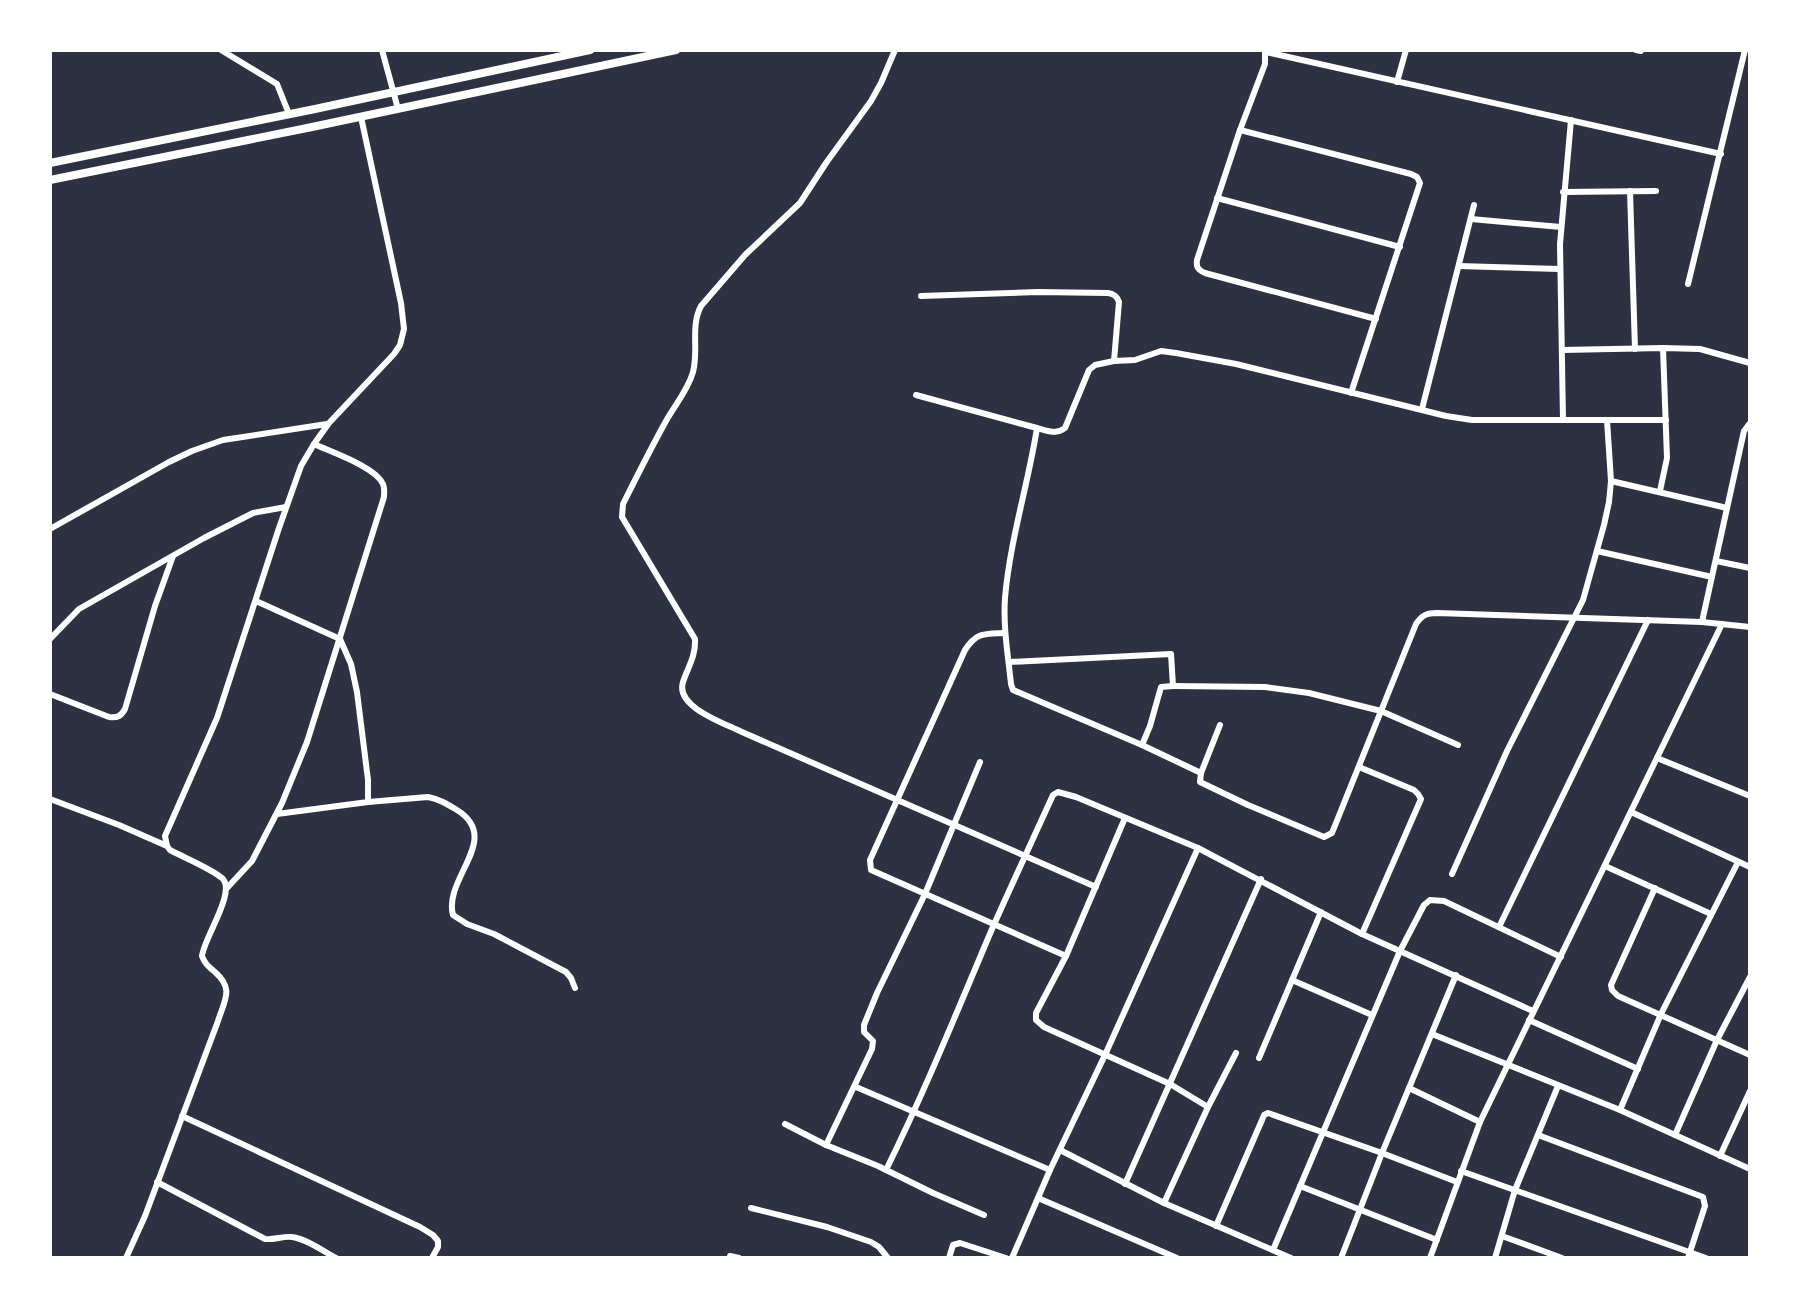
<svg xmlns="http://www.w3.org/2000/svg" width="1800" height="1308" viewBox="0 0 1800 1308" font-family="'Open Sans',sans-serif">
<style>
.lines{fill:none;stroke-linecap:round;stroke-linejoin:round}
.minor{stroke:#fff;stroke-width:6}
.secondary{stroke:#fff;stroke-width:8}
</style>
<rect width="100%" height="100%" fill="#2d3142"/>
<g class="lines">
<!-- minor -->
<g class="minor">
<polyline points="221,50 277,84 289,114"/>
<polyline points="382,50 398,109"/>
<path d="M 895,50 L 881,83 L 871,101 L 826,163 L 800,203 L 745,255 L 701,306 C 690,327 699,350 693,372 C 688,390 675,405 666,421 C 651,448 637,476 623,504 L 622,517 L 695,639 C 696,656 688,667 683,682 C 675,707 724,723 742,732 L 1096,887"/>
<polyline points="1636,50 1641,51"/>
<path d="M 1265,51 L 1265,64 L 1240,130 L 1197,260 C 1196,267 1198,270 1205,273 L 1376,319"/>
<polyline points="1266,52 1721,154"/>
<polyline points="1397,82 1406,50"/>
<polyline points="1240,130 1411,174 1417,177 1420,183 1351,393"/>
<polyline points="1630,191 1635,349"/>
<polyline points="1563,192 1656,191"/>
<polyline points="1217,198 1400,247"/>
<polyline points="1471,219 1561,227"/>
<polyline points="1459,266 1560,269"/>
<polyline points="1688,284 1745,50"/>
<path d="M 921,296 L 1038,292 L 1108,293 C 1114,294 1117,296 1119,302 L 1114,361 L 1095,365 L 1089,370 L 1065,428 C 1056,435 1047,431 1037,428"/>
<polyline points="1562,350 1663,348 1700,349 1750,363"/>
<polyline points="1114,361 1135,360 1161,351 1176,353 1236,364 1446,416 1472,420 1666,420"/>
<path d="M 916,395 L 1037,428 C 1028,485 1010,540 1005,598 C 1003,627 1008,655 1011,684 L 1013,690 L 1142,745 L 1201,773"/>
<polyline points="1422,409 1474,205"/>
<polyline points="1563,420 1560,244 1571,120"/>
<polyline points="1611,481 1727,508"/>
<polyline points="1660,491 1667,458 1663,348"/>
<polyline points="50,529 169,462 192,451 223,440 327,424"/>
<polyline points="1597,551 1712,577"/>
<polyline points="1716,561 1750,568"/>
<polyline points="256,601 340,639 351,664 357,692 368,780 368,802 277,814"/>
<polyline points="1702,622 1744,431 1750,423"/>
<path d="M 1005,633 C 984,634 977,632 965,650 L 870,860 L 871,870 L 1066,956"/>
<polyline points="50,639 79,609 204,538 253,513 286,507"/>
<polyline points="1009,662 1171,654 1173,686 1161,687 1150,726 1142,745"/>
<polyline points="1173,686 1265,687 1309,693 1381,711 1458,745"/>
<path d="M 50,694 L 109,717 C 118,718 121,716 125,709 L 155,606 L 173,556"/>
<path d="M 1220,725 L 1201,773 L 1200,782 L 1248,805 L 1324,837 L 1332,833 L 1416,624 C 1422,615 1427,613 1437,613 L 1702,622 L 1750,627"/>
<polyline points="1657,758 1750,796"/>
<polyline points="1359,767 1414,790 1418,794 1421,799 1362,934"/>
<polyline points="50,799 119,825 167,846"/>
<path d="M 368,802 L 428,797 C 439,799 447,804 457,810 C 503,839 443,878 453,915 L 467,924 L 494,934 L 566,972 L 571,978 L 575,988"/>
<polyline points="1631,812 1750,867"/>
<polyline points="1125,818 1066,956 1036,1013 1036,1020 1044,1027 1170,1084 1208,1107"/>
<polyline points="1605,866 1711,914"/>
<polyline points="1452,874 1507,751 1583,600 1604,525 1609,502 1611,481 1607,420"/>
<path d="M 227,888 L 252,861 L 282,803 L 307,742 L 384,497 C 384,492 385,489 383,484 C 376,467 331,452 314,444"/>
<polyline points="1655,888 1611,985 1612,990 1618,996 1750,1055"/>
<polyline points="1499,927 1648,620"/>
<polyline points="1292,980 1372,1015"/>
<polyline points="1529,1020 1638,1069"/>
<polyline points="1432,1034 1620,1110 1750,1169"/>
<polyline points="1259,1058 1321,912"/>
<polyline points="856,1087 1050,1170"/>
<polyline points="1409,1088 1480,1122"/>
<polyline points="1620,1110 1661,1014 1738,862"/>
<polyline points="182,1116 420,1227 433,1235 438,1241 438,1247 432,1258"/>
<polyline points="785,1124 826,1145 878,1166 933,1193 984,1215"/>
<polyline points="1538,1135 1703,1197 1705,1206 1688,1258"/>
<polyline points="1675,1135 1717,1040 1750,977"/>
<polyline points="826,1145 872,1049 873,1041 864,1032 864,1025 877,993 925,894 980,762"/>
<polyline points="1060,1150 1164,1203 1291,1258"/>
<polyline points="1720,1156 1750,1091"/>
<path d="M 886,1170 C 925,1091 958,1009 992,929 C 1012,884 1033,839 1053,795 L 1058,792 L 1076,797 L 1198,848 L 1362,934 L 1533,1011"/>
<polyline points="1461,1171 1706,1258"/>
<path d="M 157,1182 L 265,1239 C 275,1240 282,1236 292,1237 C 307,1239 323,1251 336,1258"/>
<polyline points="1125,1184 1261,879"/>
<polyline points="1300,1186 1437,1240"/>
<polyline points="1038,1198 1177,1258"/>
<polyline points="1164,1203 1208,1107 1236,1053"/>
<polyline points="751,1208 827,1227 871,1242 879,1247 888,1258"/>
<polyline points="1216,1226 1262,1120 1264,1115 1268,1113 1382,1153 1457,1182"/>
<polyline points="1502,1236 1562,1258"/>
<polyline points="1273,1250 1400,951 1424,905 1430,900 1444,901 1561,957"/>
<polyline points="730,1256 739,1258"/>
<path d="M 126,1258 L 145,1216 L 218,1021 C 225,999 234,989 215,972 C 208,966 205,964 202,956 C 204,938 237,891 222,878 C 210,868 185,858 170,850 L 167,846 L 165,836 L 217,718 L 279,528 L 301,466 L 314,444 L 329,423 L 394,354 L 400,345 L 404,329 L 401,303 L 361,117"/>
<polyline points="949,1258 953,1245 960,1243 1006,1258"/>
<polyline points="1012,1258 1050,1170 1105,1055 1198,848"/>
<polyline points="1341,1258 1382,1153 1456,975"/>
<polyline points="1430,1258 1480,1122 1722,624"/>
<polyline points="1495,1258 1515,1190 1558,1086"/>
</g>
<!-- secondary -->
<g class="secondary">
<polyline points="50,163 315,109 590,50"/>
<polyline points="50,180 312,127 676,50"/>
</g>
</g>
<!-- border -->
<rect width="1800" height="1308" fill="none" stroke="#ffffff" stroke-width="104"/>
</svg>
